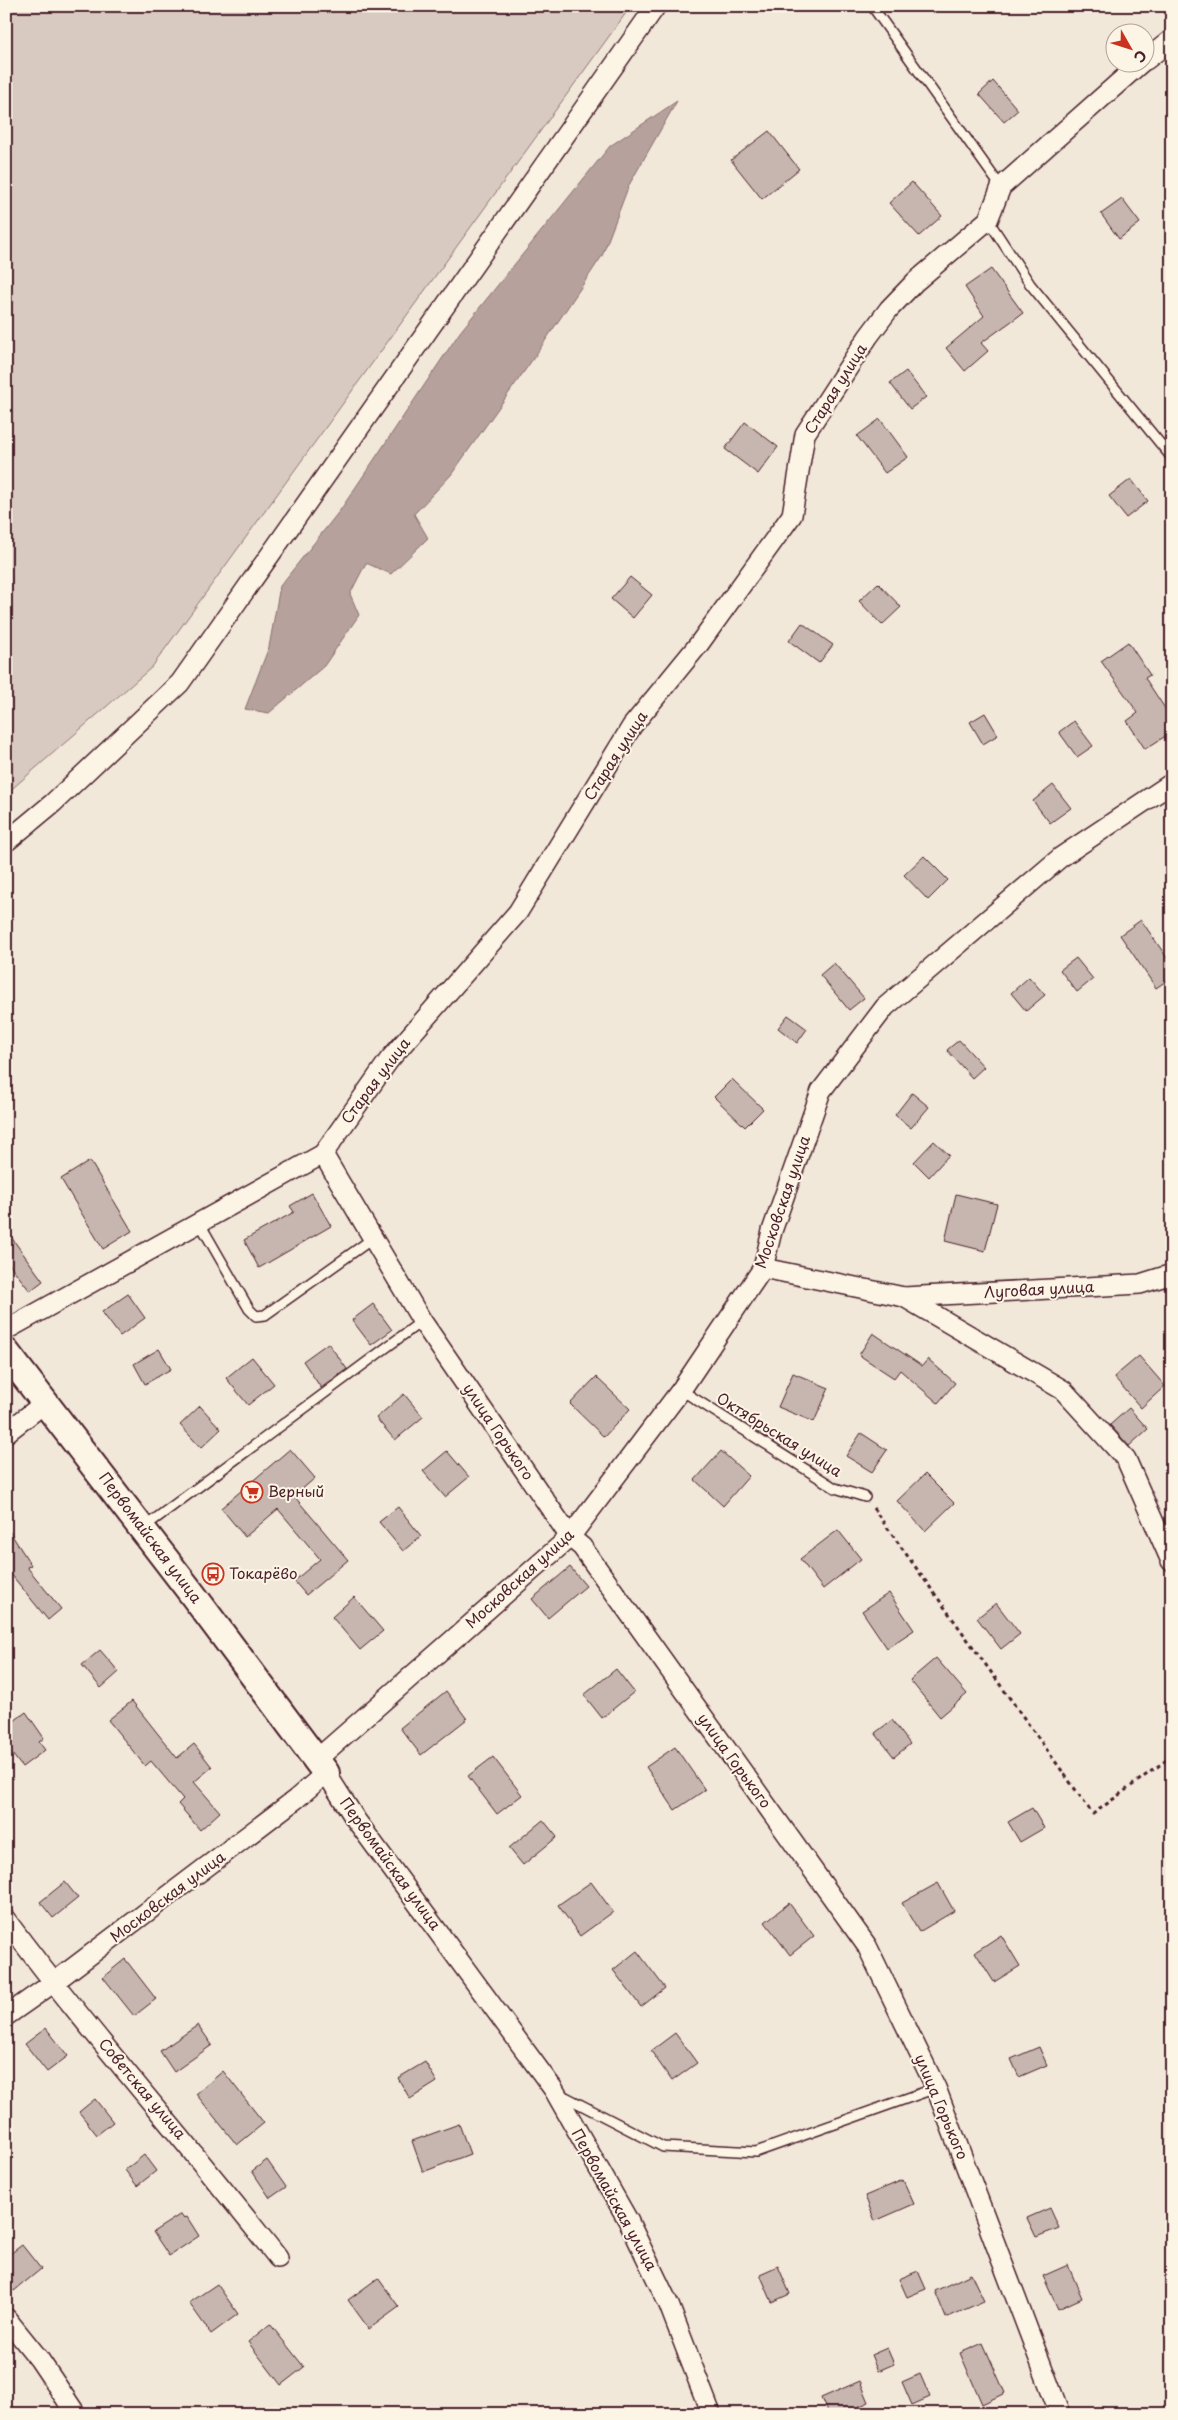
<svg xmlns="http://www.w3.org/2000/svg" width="1178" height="2420" viewBox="0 0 1178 2420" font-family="'Playpen Sans',sans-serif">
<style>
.green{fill:#d8cac0;stroke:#917476}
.water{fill:#b6a19c;stroke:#8b6d6f}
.building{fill:#c7b6af;stroke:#4a1f2b}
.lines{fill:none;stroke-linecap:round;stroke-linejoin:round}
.lane-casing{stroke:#4a1f2b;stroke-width:12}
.street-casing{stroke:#4a1f2b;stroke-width:22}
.secondary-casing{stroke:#4a1f2b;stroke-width:30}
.path{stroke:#4a1f2b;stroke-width:3;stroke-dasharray:4 4;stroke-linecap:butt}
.lane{stroke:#fcf5e5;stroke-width:9}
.street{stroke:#fcf5e5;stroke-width:19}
.secondary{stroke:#fcf5e5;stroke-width:26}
.labels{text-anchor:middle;stroke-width:4;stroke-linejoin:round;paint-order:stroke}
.street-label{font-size:15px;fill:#4a1f2b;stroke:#fcf5e5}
.poi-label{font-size:15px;fill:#4a1f2b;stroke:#fcf5e5;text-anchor:start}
</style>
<rect width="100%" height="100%" fill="#f1e8da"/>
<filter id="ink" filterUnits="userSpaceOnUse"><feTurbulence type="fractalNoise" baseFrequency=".02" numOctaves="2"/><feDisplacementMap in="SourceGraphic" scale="10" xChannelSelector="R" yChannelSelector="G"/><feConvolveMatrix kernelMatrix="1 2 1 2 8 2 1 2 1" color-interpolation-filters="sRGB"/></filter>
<g filter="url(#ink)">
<!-- green -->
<polygon class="green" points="6,6 631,6 152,667 6,794"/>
<!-- water -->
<polygon class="water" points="677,101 629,185 602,256 535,356 451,475 414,514 428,538 391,574 366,563 350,594 359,615 324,666 269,713 245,709 269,647 280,586 341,509 460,332 610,146"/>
<!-- building -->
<g class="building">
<polygon points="993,81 1018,110 1004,122 979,94"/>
<polygon points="769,131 799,169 762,199 731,160"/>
<polygon points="912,182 942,216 919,236 889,203"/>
<polygon points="1122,199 1140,223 1119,239 1101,214"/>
<polygon points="991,269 1023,313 981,343 988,351 965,371 946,348 984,316 965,287"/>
<polygon points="906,371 926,397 910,409 890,383"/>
<polygon points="880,419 908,457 885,473 857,436"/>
<polygon points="745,422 778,447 758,474 725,449"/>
<polygon points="1131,479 1148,501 1126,518 1109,496"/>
<polygon points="630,577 652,595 633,618 611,599"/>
<polygon points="878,583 901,607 882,625 859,601"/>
<polygon points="802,623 833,645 819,663 789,641"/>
<polygon points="1128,642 1150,675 1145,678 1172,719 1172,732 1145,749 1127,721 1138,713 1101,661"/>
<polygon points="985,713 998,735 983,744 970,722"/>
<polygon points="1074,721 1093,746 1077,757 1059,732"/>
<polygon points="1053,785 1071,808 1050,823 1033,801"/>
<polygon points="924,856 948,880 928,900 904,875"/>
<polygon points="1141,920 1172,965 1172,977 1156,988 1120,935"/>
<polygon points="1076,958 1093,979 1077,992 1060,970"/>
<polygon points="834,963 864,998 849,1010 820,975"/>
<polygon points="1029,977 1045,995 1026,1011 1011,993"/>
<polygon points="788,1015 807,1029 797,1043 778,1028"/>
<polygon points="959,1040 984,1067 972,1078 947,1050"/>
<polygon points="732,1079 763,1109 745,1127 714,1097"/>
<polygon points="912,1093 929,1107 911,1128 895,1115"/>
<polygon points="934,1141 949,1155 929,1177 914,1162"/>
<polygon points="90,1161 132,1231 103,1249 61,1179"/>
<polygon points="312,1193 331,1226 259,1268 244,1240 294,1212 290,1206"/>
<polygon points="956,1194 997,1204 985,1251 945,1241"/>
<polygon points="6,1230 43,1281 30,1291 6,1260"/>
<polygon points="128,1294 145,1318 120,1336 102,1312"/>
<polygon points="373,1304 392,1330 371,1345 352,1320"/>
<polygon points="873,1333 922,1366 928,1359 955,1383 938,1403 900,1370 894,1378 859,1355"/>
<polygon points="328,1343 347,1369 321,1388 303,1361"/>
<polygon points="159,1349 171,1369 145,1384 134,1364"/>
<polygon points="1139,1356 1165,1386 1141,1408 1114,1377"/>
<polygon points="252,1357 274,1384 248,1405 226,1378"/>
<polygon points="793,1373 829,1388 814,1422 778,1407"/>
<polygon points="596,1377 630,1409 604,1437 570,1404"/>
<polygon points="404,1394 423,1417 395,1440 376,1418"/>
<polygon points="200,1406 221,1429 201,1448 180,1425"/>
<polygon points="1129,1408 1148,1429 1129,1446 1110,1425"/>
<polygon points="861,1433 887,1450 872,1472 846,1456"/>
<polygon points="290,1449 315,1478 294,1496 348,1560 306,1595 294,1581 320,1559 278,1509 245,1537 221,1508"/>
<polygon points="447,1451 469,1477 445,1497 423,1471"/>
<polygon points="721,1451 749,1476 723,1506 695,1480"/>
<polygon points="925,1474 954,1503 925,1531 897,1501"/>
<polygon points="398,1507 421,1536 403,1551 379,1522"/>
<polygon points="6,1526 31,1565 27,1567 61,1609 48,1620 6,1568"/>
<polygon points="838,1530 861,1559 823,1589 800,1559"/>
<polygon points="570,1567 586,1586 548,1618 532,1599"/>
<polygon points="889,1593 914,1630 887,1648 862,1611"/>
<polygon points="354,1597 383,1631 360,1650 332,1617"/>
<polygon points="996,1603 1020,1634 1001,1649 977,1618"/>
<polygon points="100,1650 119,1672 101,1688 82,1665"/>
<polygon points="936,1658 967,1694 940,1717 910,1680"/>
<polygon points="616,1669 634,1692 602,1718 584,1695"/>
<polygon points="446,1691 467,1719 421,1755 400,1728"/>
<polygon points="132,1701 177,1758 194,1744 212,1767 194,1782 220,1812 200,1830 178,1804 183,1799 151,1761 145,1766 108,1720"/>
<polygon points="26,1712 44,1738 39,1742 45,1750 22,1767 6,1746 6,1727"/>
<polygon points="892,1720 910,1744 894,1757 875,1733"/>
<polygon points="675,1747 705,1790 675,1810 646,1767"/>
<polygon points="493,1757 522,1795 497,1814 468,1776"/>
<polygon points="1032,1808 1044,1828 1020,1842 1008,1822"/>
<polygon points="543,1820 557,1837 523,1865 509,1848"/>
<polygon points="65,1882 78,1898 53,1918 40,1902"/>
<polygon points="591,1882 613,1912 580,1936 558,1905"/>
<polygon points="938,1883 954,1911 919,1932 902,1903"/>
<polygon points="789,1903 814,1936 790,1955 765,1922"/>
<polygon points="1001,1935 1020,1966 994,1982 975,1952"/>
<polygon points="637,1951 665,1988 641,2007 613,1970"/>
<polygon points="125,1959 156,1999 134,2016 103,1977"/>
<polygon points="198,2025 212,2045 174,2072 160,2051"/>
<polygon points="46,2028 68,2056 47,2072 25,2044"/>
<polygon points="675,2033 697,2063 672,2081 651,2051"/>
<polygon points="1039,2047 1047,2065 1019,2077 1011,2059"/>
<polygon points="425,2062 437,2082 410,2099 398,2078"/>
<polygon points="223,2071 264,2123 237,2145 196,2094"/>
<polygon points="95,2099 113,2122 97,2135 79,2112"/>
<polygon points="459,2124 470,2154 423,2172 412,2141"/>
<polygon points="144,2155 156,2171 137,2186 125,2170"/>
<polygon points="267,2160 286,2187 270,2198 252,2171"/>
<polygon points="903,2180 914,2204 875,2221 865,2196"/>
<polygon points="1050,2208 1059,2228 1036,2237 1027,2218"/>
<polygon points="181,2214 184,2218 187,2217 199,2236 169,2256 153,2232"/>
<polygon points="22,2245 41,2269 14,2291 6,2281 6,2257"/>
<polygon points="1068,2265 1082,2298 1058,2309 1043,2276"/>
<polygon points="778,2266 790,2294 772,2302 760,2274"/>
<polygon points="918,2271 926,2289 907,2297 899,2279"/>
<polygon points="971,2274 984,2301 946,2318 935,2291"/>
<polygon points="378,2278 399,2307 369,2329 348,2300"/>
<polygon points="217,2284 238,2314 211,2334 189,2303"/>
<polygon points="270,2324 304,2367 281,2385 248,2342"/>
<polygon points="983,2343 1005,2393 982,2404 960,2353"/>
<polygon points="887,2348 894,2364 878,2371 871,2355"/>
<polygon points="920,2374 930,2397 912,2405 902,2382"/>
<polygon points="860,2381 869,2402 843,2414 828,2414 821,2398"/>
</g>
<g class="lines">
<!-- lane casing -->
<g class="lane-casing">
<g id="lane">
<polyline points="872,6 1001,187"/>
<polyline points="988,220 1030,284 1172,458"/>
<polyline points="199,1222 249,1309 256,1316 265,1315 372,1239"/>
<polyline points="681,1390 835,1488 865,1497"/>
<polyline points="143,1528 422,1321"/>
<polyline points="560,2094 663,2147 756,2152 936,2088"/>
</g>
</g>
<!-- street casing -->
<g class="street-casing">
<g id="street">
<polyline points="1146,60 1172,39"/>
<polyline points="6,842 53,803 180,683 656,6"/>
<polyline points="323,1154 422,1321 570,1537 582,1547 867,1946 936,2088 1060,2414"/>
<polyline points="763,1268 904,1297 1063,1390 1126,1459 1171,1561"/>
<polyline points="904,1297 1140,1284 1172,1274"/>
<polyline points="6,1330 323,1154 389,1060 518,912 632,726 699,644 792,515 805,434 868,337 889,309 915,282 988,220 1001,187 1142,62"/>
<polyline points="6,1433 46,1402"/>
<polyline points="316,1760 570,1537 681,1390 763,1268 772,1231 821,1091 885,1007 1061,857 1172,783"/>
<path d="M 6,1920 C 92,2036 189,2144 278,2258"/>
<polyline points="6,2016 53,1983 296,1799 326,1773 356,1820 554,2090 629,2222 669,2305 711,2414"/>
<polyline points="6,2318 39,2359 76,2414"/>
</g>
</g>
<!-- secondary casing -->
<g class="secondary-casing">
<polyline id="secondary" points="6,1352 190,1591 326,1773"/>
</g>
<!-- path -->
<polyline class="path" points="873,1508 1093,1814 1172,1756"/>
<!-- lane -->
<use href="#lane" class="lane"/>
<!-- street -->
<use href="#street" class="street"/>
<!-- secondary -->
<use href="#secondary" class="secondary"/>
</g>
</g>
<!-- icons -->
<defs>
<g id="supermarket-ring" transform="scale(1.125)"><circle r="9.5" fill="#fcf5e5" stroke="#c8321e" stroke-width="1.5"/><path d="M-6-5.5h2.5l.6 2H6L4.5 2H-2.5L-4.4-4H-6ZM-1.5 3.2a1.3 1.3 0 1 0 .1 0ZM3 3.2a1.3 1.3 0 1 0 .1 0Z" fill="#c8321e"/></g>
<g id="bus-ring" transform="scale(1.125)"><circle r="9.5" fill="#fcf5e5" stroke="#c8321e" stroke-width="1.5"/><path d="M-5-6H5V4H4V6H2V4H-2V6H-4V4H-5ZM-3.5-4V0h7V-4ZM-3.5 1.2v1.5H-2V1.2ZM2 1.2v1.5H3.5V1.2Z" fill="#c8321e"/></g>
</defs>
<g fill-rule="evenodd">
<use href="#supermarket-ring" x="252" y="1492"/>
<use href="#bus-ring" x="213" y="1574"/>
</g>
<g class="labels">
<!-- street labels -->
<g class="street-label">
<text transform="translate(836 389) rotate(-58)" y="5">Старая улица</text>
<text transform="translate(616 756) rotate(-57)" y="5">Старая улица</text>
<text transform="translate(376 1081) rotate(-53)" y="5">Старая улица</text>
<text transform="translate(783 1202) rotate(-71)" y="5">Московская улица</text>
<text transform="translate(1039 1290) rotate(-3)" y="5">Луговая улица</text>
<text transform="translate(498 1432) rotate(56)" y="5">улица Горького</text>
<text transform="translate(779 1435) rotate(32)" y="5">Октябрьская улица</text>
<text transform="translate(150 1538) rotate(53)" y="5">Первомайская улица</text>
<text transform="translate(520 1579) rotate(-42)" y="5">Московская улица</text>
<text transform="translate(734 1761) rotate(54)" y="5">улица Горького</text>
<text transform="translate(390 1864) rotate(54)" y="5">Первомайская улица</text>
<text transform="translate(168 1897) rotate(-37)" y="5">Московская улица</text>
<text transform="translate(142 2089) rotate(50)" y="5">Советская улица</text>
<text transform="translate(941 2107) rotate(67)" y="5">улица Горького</text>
<text transform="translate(614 2200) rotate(61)" y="5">Первомайская улица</text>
</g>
<!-- poi labels -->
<g class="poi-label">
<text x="268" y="1497">Верный</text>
<text x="229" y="1579">Токарёво</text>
</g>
</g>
<!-- margin -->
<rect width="1178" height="2420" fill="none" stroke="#fcf5e5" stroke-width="25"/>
<rect x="12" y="12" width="1153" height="2395" fill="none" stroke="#4a1f2b" stroke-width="2" filter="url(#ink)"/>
<!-- north arrow -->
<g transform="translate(1130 48) rotate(129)"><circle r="24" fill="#fcf5e5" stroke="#b59f9b"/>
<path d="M0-4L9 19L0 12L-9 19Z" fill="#c8321e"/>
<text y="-8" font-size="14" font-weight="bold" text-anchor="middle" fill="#4a1f2b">С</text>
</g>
</svg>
